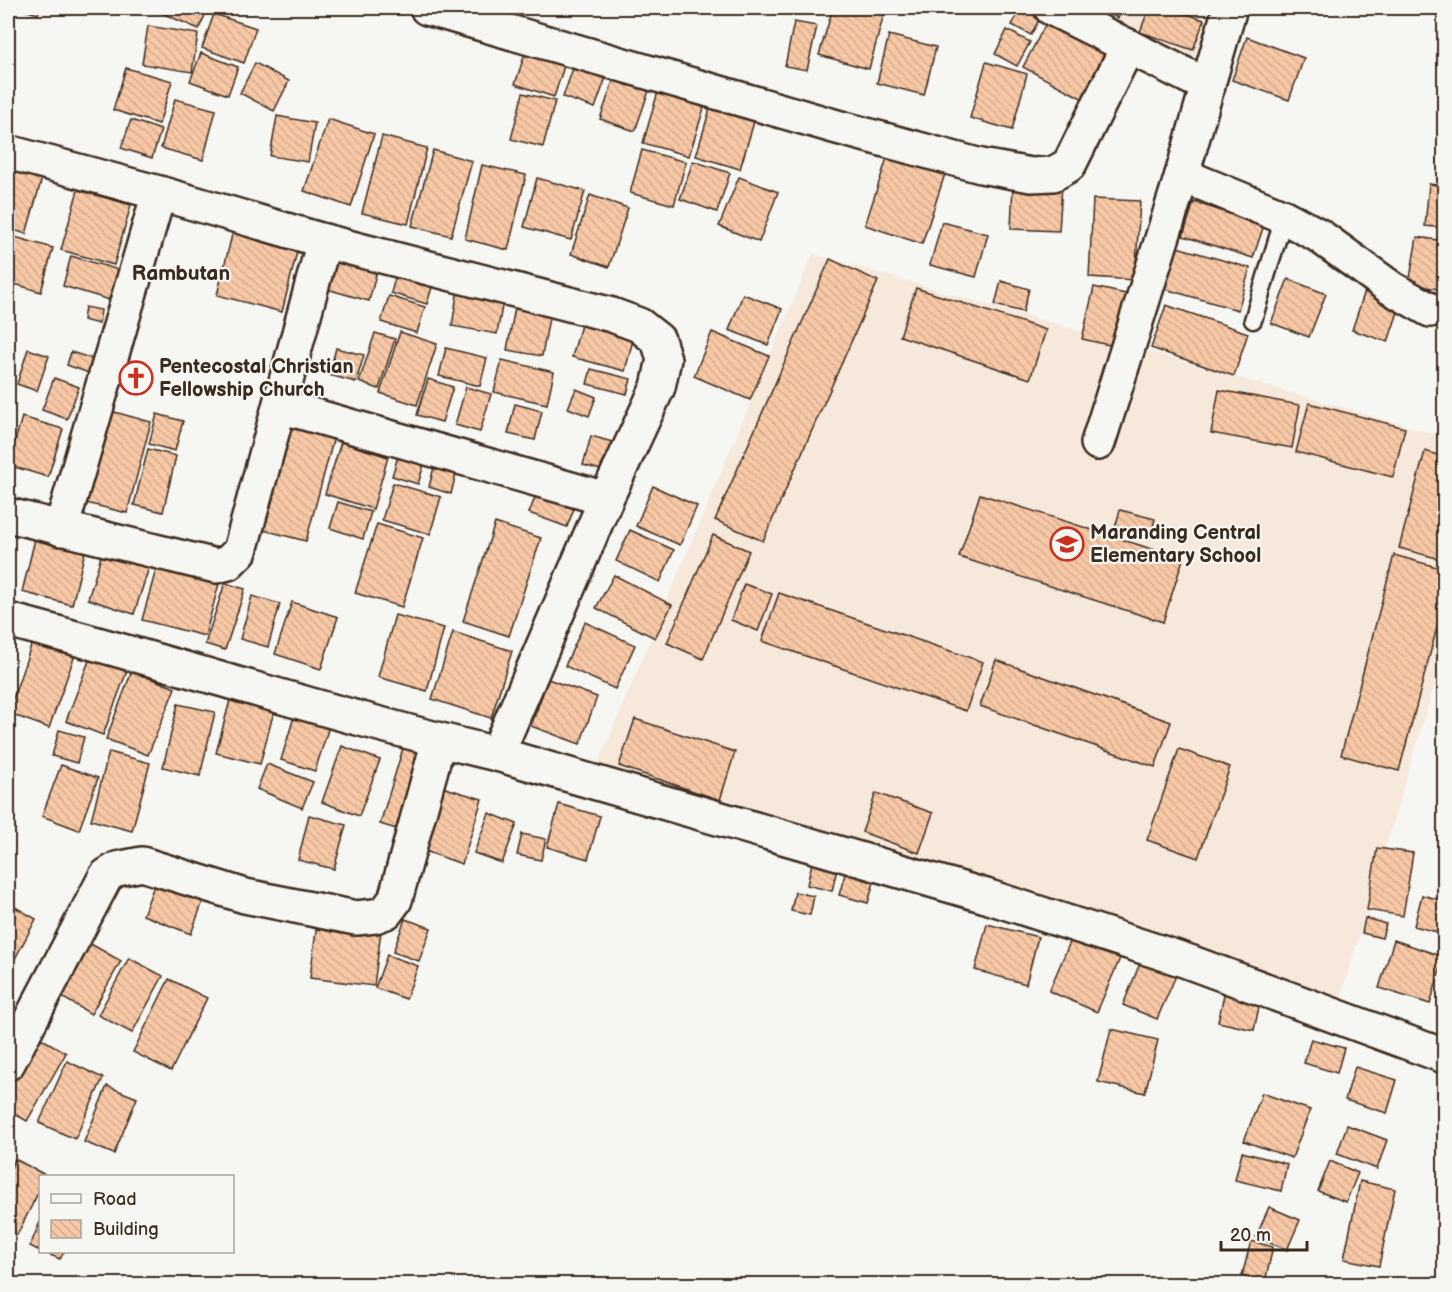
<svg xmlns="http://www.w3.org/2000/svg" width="1452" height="1292" viewBox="0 0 1452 1292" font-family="'Balsamiq Sans',sans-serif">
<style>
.built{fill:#f6e8db}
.building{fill:url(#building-back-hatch);stroke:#3b2a1e;stroke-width:1.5}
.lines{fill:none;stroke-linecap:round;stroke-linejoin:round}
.lane-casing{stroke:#3b2a1e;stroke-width:21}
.street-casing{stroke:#3b2a1e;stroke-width:38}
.lane{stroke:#f6f6f2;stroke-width:16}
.street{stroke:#f6f6f2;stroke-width:33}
.labels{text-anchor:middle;stroke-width:4.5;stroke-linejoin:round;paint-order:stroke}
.poi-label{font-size:20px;font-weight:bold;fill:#3b2a1e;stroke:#f6f6f2;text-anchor:start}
.neighbourhood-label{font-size:21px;font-weight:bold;fill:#3b2a1e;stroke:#f6f6f2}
</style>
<defs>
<pattern id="building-back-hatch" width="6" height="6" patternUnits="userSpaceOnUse" patternTransform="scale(1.5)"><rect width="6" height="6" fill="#f7c8a6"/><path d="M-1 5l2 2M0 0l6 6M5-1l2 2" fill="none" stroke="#d5ac8e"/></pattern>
</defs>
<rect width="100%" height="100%" fill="#f6f6f2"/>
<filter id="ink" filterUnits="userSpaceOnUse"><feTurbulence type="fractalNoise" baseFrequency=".0167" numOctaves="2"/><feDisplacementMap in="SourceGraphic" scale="12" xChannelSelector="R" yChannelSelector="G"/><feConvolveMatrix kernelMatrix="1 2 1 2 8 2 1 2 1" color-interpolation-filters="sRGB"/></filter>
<g filter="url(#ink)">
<!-- built -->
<g class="built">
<polygon points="1082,8 1216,8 1197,69"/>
<polygon points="813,254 1444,437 1444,652 1340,999 596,769"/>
</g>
<!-- building -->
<g class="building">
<polygon points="17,8 40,8 38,14"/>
<polygon points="158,8 208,8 199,29 157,11"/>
<polygon points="833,8 877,8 885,10 869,69 819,55"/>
<polygon points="1021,8 1040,8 1044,10 1031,35 1012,25"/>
<polygon points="1098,8 1124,8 1118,18"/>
<polygon points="1149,8 1170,8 1204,20 1193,50 1140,32"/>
<polygon points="1052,12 1112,43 1083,99 1023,67"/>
<polygon points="214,14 256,28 244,63 202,48"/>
<polygon points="794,22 817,26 807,70 785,66"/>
<polygon points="148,26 198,34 192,72 142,64"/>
<polygon points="1007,30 1030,42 1017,66 995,54"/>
<polygon points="889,35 936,47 924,95 877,83"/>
<polygon points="1247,37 1304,58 1289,100 1232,80"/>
<polygon points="529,41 568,54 554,97 515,84"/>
<polygon points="201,53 238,67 228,95 190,81"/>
<polygon points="577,57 609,69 595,108 563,97"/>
<polygon points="986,62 1027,74 1012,130 970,118"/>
<polygon points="255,63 289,81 274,111 240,93"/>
<polygon points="619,64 654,76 635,131 600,119"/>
<polygon points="126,68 172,81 159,124 113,110"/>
<polygon points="662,78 709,92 689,156 643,143"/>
<polygon points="715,92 759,105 740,169 696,156"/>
<polygon points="523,93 555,101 543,147 511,139"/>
<polygon points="175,99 216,110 203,160 161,148"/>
<polygon points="277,116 315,123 308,162 270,156"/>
<polygon points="328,119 374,134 351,207 304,191"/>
<polygon points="131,120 161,130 152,158 121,148"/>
<polygon points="382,136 427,148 408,224 362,213"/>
<polygon points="433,150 472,161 451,236 412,226"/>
<polygon points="642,150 686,162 674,205 630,193"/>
<polygon points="889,152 946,171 922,244 865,225"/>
<polygon points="693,161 730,173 717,212 680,199"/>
<polygon points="13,162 44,171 26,234 8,228 8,180"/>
<polygon points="482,165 526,175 508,250 465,239"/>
<polygon points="739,177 778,192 759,242 719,226"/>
<polygon points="537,178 585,191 571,240 524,227"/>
<polygon points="1013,183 1062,185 1059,231 1011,229"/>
<polygon points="1429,184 1444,186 1444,228 1425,226"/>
<polygon points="78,190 131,205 114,265 61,250"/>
<polygon points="590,195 628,208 609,267 571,254"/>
<polygon points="1093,199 1140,201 1135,280 1089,277"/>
<polygon points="1194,202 1264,225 1253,258 1183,236"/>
<polygon points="942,222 988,234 976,277 930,265"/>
<polygon points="234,227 299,244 282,312 217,295"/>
<polygon points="8,235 53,248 41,292 8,282"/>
<polygon points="1417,237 1444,241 1444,290 1409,284"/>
<polygon points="1177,247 1250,268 1238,310 1165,289"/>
<polygon points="333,251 379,263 369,301 323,288"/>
<polygon points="71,256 119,270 110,300 63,286"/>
<polygon points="830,259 878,281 763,541 715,520"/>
<polygon points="398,267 435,277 427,304 391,293"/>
<polygon points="1288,279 1326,294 1309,337 1271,323"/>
<polygon points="1001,281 1029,289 1023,312 995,305"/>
<polygon points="459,282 505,290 497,334 452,326"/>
<polygon points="1094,287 1126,294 1114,346 1082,339"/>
<polygon points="916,288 1046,330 1030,379 900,336"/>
<polygon points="1366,288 1402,300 1388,342 1352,330"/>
<polygon points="743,294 782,309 768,345 729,330"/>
<polygon points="389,296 425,307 417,333 381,322"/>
<polygon points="516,302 551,307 542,356 507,350"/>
<polygon points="1166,305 1248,333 1234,376 1151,348"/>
<polygon points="85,307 101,310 99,324 83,320"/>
<polygon points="584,314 636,328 625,371 572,357"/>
<polygon points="400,332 437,344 417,405 380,393"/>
<polygon points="712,332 769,356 750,400 694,376"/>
<polygon points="375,333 395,339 379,389 359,382"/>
<polygon points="336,348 364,355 356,382 329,375"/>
<polygon points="446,348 487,358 480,386 439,376"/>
<polygon points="28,349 49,356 37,391 17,384"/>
<polygon points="71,352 93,359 89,373 67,365"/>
<polygon points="502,360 554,372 547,404 494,392"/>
<polygon points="591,369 631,379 627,394 587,384"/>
<polygon points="54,378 79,387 67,419 42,410"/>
<polygon points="428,379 453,387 442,422 417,415"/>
<polygon points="466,387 491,394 480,432 455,425"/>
<polygon points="576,389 596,397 589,416 568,408"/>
<polygon points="1219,390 1300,405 1292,448 1211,433"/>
<polygon points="1309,403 1405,428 1393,477 1296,452"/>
<polygon points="515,404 542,411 535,440 508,434"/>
<polygon points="107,410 151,422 127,513 82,502"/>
<polygon points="157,414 183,421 175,451 149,444"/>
<polygon points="22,417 63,429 48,477 8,465"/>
<polygon points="284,423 334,437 306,541 256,528"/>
<polygon points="591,436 616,443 608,472 583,465"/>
<polygon points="341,442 388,457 373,509 325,494"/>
<polygon points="148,449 176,456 163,512 134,505"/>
<polygon points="400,450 426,458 418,484 392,476"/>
<polygon points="1425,451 1444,457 1444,560 1399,548"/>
<polygon points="436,459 458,465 451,494 429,487"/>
<polygon points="393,483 441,497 430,534 382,520"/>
<polygon points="653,486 697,506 680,545 636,526"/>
<polygon points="538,490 576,503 567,527 529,513"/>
<polygon points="980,494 1183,559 1163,622 959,557"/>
<polygon points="338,502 371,512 363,539 330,528"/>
<polygon points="1120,510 1155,519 1150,538 1115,528"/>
<polygon points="495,523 541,538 509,636 463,621"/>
<polygon points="377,524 423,538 402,607 355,593"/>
<polygon points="630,530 674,550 660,582 616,561"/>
<polygon points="37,531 87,543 72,605 22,592"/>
<polygon points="713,535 749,551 703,659 667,643"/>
<polygon points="106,540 153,555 134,614 88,599"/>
<polygon points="1394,555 1444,569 1444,601 1399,771 1341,755"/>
<polygon points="159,559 221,576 205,636 142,620"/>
<polygon points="614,575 672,605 655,638 596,608"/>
<polygon points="225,583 245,589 225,650 205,644"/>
<polygon points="744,584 772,594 758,631 731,620"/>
<polygon points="779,593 983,662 966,711 762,641"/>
<polygon points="252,596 280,604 268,647 240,639"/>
<polygon points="292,602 338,617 321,669 275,654"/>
<polygon points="395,615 444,628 427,691 378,677"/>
<polygon points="585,622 635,645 615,689 565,666"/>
<polygon points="453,632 512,651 491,718 432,699"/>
<polygon points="34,637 76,652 49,728 8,713"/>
<polygon points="90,658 127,671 103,735 66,721"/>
<polygon points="996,660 1171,722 1155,767 980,706"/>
<polygon points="132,671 175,688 148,755 106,739"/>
<polygon points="548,679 597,697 580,744 531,726"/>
<polygon points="233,689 277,700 260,764 216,753"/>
<polygon points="178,704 215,712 200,776 163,767"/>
<polygon points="297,707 332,717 315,771 281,760"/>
<polygon points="635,719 735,752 720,800 619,766"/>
<polygon points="59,730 84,737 77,763 52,756"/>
<polygon points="407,735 431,742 403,831 380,824"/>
<polygon points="342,746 380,760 359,816 322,802"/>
<polygon points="1179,749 1230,767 1198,858 1147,840"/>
<polygon points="109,752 150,763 132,831 91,820"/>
<polygon points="8,763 13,765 8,796"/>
<polygon points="267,764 313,782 302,808 257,789"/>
<polygon points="61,765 98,778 79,830 42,816"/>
<polygon points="442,787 482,799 462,864 422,850"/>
<polygon points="876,793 933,813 919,853 862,832"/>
<polygon points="559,804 600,816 588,859 547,847"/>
<polygon points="489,813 517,824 502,863 474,853"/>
<polygon points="309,815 346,825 334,869 298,860"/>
<polygon points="522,834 546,839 541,860 517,855"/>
<polygon points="1377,848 1413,853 1403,916 1367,910"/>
<polygon points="849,860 878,868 868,903 839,895"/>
<polygon points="812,863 837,869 832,891 807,885"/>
<polygon points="159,872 207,890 191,934 143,915"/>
<polygon points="795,892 814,896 810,915 791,911"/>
<polygon points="1422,895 1444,901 1444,934 1414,926"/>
<polygon points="8,903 36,919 8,972"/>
<polygon points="318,915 382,923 374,986 310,978"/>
<polygon points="1365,918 1386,924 1382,938 1362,933"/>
<polygon points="405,919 431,928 419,961 393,952"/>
<polygon points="987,924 1038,937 1026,984 975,970"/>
<polygon points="1076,928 1124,949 1097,1012 1049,991"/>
<polygon points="1394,940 1444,957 1430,1004 1379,988"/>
<polygon points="89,943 121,961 91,1014 60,996"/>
<polygon points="387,955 418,966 406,999 375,988"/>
<polygon points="1143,956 1178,971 1157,1019 1123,1005"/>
<polygon points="129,958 163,976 132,1033 98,1015"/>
<polygon points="169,979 207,998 171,1071 133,1052"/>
<polygon points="1225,990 1261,998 1254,1030 1218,1022"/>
<polygon points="1111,1029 1158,1040 1145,1093 1098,1082"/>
<polygon points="32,1033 66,1053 27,1121 8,1110 8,1076"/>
<polygon points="1311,1039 1344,1048 1337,1073 1304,1063"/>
<polygon points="67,1061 103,1078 75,1139 39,1123"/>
<polygon points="1355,1067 1397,1080 1387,1113 1345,1100"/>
<polygon points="107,1086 137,1098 114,1154 84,1142"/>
<polygon points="1262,1093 1310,1110 1292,1158 1244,1141"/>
<polygon points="1347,1125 1387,1140 1377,1169 1337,1154"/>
<polygon points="8,1143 13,1146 8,1156"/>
<polygon points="1242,1152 1287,1164 1281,1191 1235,1180"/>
<polygon points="15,1159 47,1176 40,1176 40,1189 17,1235 8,1231 8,1174"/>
<polygon points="1330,1161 1358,1173 1346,1202 1318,1191"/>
<polygon points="1360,1181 1395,1189 1379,1266 1344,1259"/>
<polygon points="1269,1207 1300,1220 1287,1250 1256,1237"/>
<polygon points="40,1222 40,1251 30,1246"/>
<polygon points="1251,1241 1273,1247 1265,1282 1242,1276"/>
<polygon points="43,1252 64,1252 60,1259"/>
</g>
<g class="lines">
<!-- lane casing -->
<g class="lane-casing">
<polyline id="lane" points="1253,320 1284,217"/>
</g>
<!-- street casing -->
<g class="street-casing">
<g id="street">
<polyline points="427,8 837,127 981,166 1031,175 1053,174 1069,165 1128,46"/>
<polyline points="1051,8 1208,86"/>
<polyline points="8,152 159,193 324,241 612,315 639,325 658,340 664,359 658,387 606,499 497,754"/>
<polyline points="1182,175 1284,217 1318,235 1391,288 1430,310"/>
<polyline points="280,406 606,499"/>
<polyline points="1098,443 1182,175 1230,8"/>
<polyline points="8,515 216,566 228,563 240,551 324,241"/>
<polyline points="61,529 159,193"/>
<path d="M 8,620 C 171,662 332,715 497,754 L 986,896 L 1184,960 L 1444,1056"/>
<polyline points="8,1063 106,876 117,869 142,864 245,896 356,918 375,916 386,912 395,900 439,740"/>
</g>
</g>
<!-- lane -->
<use href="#lane" class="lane"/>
<!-- street -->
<use href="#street" class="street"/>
</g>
</g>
<!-- icons -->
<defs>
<g id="church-ring" transform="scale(1.725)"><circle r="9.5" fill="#f6f6f2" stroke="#c8321e" stroke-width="1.5"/><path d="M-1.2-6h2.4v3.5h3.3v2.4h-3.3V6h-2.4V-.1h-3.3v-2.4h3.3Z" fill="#c8321e"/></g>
<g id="school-ring" transform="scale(1.725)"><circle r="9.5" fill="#f6f6f2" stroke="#c8321e" stroke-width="1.5"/><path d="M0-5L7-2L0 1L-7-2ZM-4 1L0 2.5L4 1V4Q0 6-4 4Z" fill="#c8321e"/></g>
</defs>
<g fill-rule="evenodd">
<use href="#church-ring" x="136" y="378"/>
<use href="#school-ring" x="1067" y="544"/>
</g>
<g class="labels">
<!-- poi labels -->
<g class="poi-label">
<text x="159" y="373">Pentecostal Christian<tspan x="159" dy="23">Fellowship Church</tspan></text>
<text x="1090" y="539">Maranding Central<tspan x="1090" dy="23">Elementary School</tspan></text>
</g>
<!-- neighbourhood labels -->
<g class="neighbourhood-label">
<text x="181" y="280">Rambutan</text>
</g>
</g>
<!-- margin -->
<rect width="1452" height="1292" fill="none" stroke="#f6f6f2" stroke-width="30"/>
<rect x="15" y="15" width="1422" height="1262" fill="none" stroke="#3b2a1e" stroke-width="2" filter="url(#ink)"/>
<!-- legend -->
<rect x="39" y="1175" width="195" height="78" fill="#f6f6f2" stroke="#aba49d" stroke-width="1.5"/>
<rect x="51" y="1194" width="30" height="9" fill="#f6f6f2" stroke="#aba49d" stroke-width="1.5"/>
<text x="93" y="1205" font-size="18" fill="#3b2a1e">Road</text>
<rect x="51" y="1220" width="30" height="18" fill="url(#building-back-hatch)" stroke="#aba49d" stroke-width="1.5"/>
<text x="93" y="1235" font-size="18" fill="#3b2a1e">Building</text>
<!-- scale -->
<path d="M1221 1241v9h86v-9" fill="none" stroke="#3b2a1e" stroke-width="3"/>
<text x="1230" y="1241" font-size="18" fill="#3b2a1e" stroke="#f6f6f2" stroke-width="4.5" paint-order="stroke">20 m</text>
</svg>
